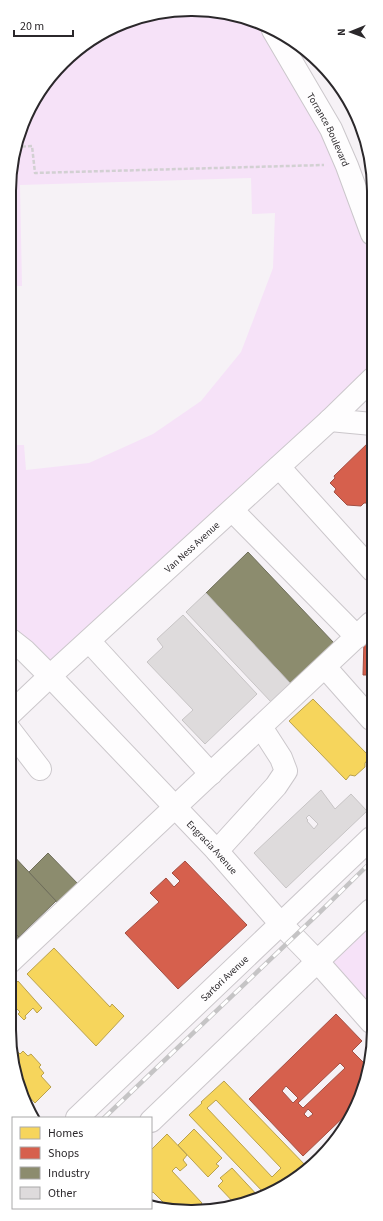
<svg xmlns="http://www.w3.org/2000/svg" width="383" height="1221" viewBox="0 0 383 1221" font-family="'Source Sans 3',sans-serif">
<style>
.green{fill:#f6e2f8}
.homes{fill:#f6d55c;stroke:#b9a14d;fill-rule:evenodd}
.shops{fill:#d6604d;stroke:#a34f43;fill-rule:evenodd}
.industry{fill:#8c8c6e;stroke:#6f6e5a}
.building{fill:#dedbdc;stroke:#c7c4c5;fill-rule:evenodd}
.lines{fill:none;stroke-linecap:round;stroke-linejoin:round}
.minor-casing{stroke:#cbc7cb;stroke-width:24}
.major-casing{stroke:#cbc7cb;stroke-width:24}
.path{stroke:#d2d0d2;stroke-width:2.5;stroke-dasharray:4 2;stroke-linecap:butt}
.minor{stroke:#fefdfe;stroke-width:22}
.major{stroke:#fefdfe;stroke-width:22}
.rail-casing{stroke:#c5c4c5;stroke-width:4.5}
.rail{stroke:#fff;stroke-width:3;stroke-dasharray:9;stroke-linecap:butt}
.labels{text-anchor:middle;stroke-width:4;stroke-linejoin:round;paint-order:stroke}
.street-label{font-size:10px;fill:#2b282b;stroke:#fff}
.rim{fill:none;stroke:#2b282b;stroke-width:2}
</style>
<rect width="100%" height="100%" fill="#f6f2f6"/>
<!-- green -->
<g class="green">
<polygon points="156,12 227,13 273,30 372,234 372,379 50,676 11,640 11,445 24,445 26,470 89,463 153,434 201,401 241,352 273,268 275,213 252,214 251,178 20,185 22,286 12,286 13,156 40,90 90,40"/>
<polygon points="371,910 371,1022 317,961"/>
</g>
<!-- homes -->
<g class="homes">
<polygon points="313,699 370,757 365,763 365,767 355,776 350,775 346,780 289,721"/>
<polygon points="54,948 110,1007 112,1004 124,1016 96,1046 27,974"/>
<polygon points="18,981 42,1008 37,1013 33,1008 25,1016 26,1018 24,1020 18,1014 20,1012 9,1001 9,990"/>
<polygon points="12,1046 20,1054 23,1051 28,1056 31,1054 41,1065 39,1067 44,1073 41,1076 51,1087 35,1103 21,1088"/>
<path d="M 224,1081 L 307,1167 L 293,1181 L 265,1194 L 189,1115 L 202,1103 L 201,1102 ZM 216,1100 L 281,1168 L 272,1177 L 207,1108 Z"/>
<polygon points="194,1129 222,1158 216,1164 219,1166 208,1177 178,1145"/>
<polygon points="167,1134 187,1155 183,1160 187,1165 180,1171 176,1167 172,1171 202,1203 197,1209 171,1210 153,1192 151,1193 151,1150"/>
<polygon points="232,1168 259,1197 237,1206 218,1186 223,1181 220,1178"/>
</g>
<!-- shops -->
<g class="shops">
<polygon points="370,441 372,443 372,499 367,503 364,503 361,506 347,505 334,492 336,489 330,483 335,478 334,476"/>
<polygon points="371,633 371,675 363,675 364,640"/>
<polygon points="185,861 247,925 178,989 125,933 159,902 150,893 166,878 174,887 180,881 172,873"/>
<path d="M 336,1014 L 362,1041 L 352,1051 L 369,1068 L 353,1108 L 303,1156 L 249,1099 ZM 340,1063 L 345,1068 L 303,1108 L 298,1103 ZM 286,1086 L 298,1098 L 293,1103 L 282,1091 ZM 308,1109 L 313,1114 L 308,1118 L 304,1114 Z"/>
</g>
<!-- industry -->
<g class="industry">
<polygon points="248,552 334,643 291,684 206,593"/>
<polygon points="10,852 56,901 19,937 9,927"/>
<polygon points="48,853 80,886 60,905 29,872"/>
<polygon points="9,927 19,937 9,946"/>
</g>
<!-- building -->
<g class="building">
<polygon points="206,593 291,684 272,703 186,612"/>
<polygon points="183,615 257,694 205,744 182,720 193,710 147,662 163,647 157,639"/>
<path d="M 321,790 L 335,809 L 351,794 L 367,811 L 286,888 L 254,853 ZM 309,815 L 318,824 L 314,829 L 307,821 L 308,820 L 306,818 Z"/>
</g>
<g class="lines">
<!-- minor casing -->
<g class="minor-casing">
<g id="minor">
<polyline points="279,467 372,570"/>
<polyline points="232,510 357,637"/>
<path id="s1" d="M 11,640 L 25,651 L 50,676 L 217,851 L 281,924 L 317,961 L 371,1022"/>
<polyline points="89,641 211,774"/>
<polyline points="325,667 371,719"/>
<polyline points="10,730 40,769"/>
<polyline points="217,851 276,786 286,771 281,758 261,727"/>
<polyline points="9,963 371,623"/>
<path id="s2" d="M 77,1118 L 371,838"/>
<polyline points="151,1121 371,910"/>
</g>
</g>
<!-- major casing -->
<g class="major-casing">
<g id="major">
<path id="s3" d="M 273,30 L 331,129 L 347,166 L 372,234"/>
<polyline points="330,420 372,424"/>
<path id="s4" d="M 10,714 L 50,676 L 330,420 L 372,379"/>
</g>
</g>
<!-- path -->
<polyline class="path" points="16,147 32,146 35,173 324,165"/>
<!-- minor -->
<use href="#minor" class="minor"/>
<!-- major -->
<use href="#major" class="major"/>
<!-- rail casing -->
<g class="rail-casing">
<polyline id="rail" points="104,1118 320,912 371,862"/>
</g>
<!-- rail -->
<use href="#rail" class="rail"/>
</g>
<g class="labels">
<!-- street labels -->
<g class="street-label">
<text dy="4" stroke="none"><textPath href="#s3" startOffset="114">Torrance Boulevard</textPath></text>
<text dy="4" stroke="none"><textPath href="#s4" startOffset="247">Van Ness Avenue</textPath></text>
<text dy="4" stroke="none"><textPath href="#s1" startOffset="289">Engracia Avenue</textPath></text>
<text dy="4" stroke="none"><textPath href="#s2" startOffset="203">Sartori Avenue</textPath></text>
</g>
</g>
<!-- crop -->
<path d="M0 0H383V1221H0ZM191 16H192A175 175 0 0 1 367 191V1030A175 175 0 0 1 192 1205H191A175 175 0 0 1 16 1030V191A175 175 0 0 1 191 16Z" fill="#fff" fill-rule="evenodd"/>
<path class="rim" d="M191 16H192A175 175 0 0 1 367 191V1030A175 175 0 0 1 192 1205H191A175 175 0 0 1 16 1030V191A175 175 0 0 1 191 16Z"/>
<!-- legend -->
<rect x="12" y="1117" width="140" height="92" fill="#ffffff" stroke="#aaa9aa"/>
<rect x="20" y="1127" width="20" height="12" fill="#f6d55c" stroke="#aaa9aa"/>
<text x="48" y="1137" font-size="12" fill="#2b282b">Homes</text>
<rect x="20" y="1147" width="20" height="12" fill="#d6604d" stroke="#aaa9aa"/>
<text x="48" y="1157" font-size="12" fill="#2b282b">Shops</text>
<rect x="20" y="1167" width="20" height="12" fill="#8c8c6e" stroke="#aaa9aa"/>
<text x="48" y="1177" font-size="12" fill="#2b282b">Industry</text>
<rect x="20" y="1187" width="20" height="12" fill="#dedbdc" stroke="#aaa9aa"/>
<text x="48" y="1197" font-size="12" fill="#2b282b">Other</text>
<!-- north arrow -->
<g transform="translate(351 32) rotate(269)" stroke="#ffffff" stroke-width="3" paint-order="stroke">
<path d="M0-3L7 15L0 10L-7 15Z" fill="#2b282b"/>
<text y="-6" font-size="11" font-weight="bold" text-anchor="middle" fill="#2b282b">N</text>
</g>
<!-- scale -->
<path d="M14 30v6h59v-6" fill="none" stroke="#2b282b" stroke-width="2"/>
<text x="20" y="30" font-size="12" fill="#2b282b" stroke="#ffffff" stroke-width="3" paint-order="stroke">20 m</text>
</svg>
